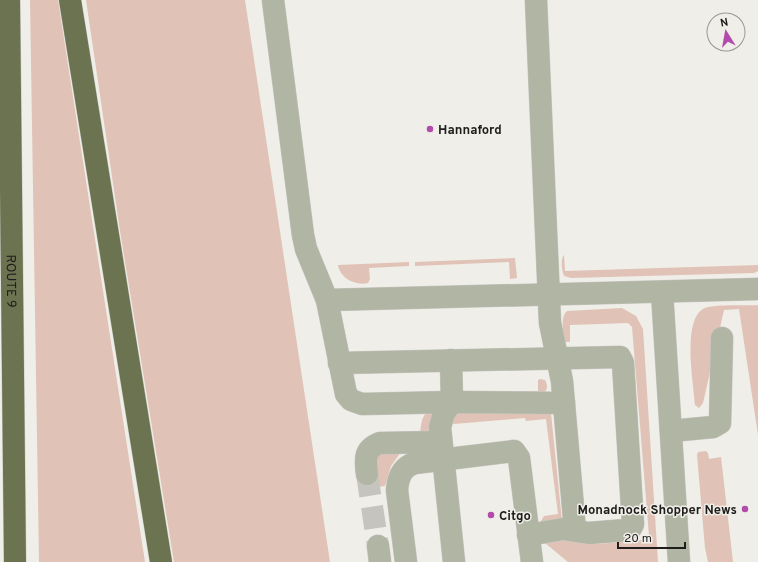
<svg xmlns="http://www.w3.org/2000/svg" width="758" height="562" viewBox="0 0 758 562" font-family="Overpass,sans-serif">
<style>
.green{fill:#e0c2b6}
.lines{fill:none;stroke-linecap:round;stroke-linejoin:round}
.minor-tunnel{stroke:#c6c4bf;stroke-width:22;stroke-dasharray:22 11;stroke-linecap:butt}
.minor-casing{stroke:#cac8c3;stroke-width:23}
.highway-casing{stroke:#cac8c3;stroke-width:23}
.minor{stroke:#b1b5a4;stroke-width:22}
.highway{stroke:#6c7350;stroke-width:22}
.poi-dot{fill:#b34bad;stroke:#f0eee8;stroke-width:1.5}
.labels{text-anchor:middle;stroke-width:3;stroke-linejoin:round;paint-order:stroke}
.poi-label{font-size:13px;font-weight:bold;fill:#1e1d1b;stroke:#f0eee8;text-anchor:start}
.street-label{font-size:13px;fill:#1e1d1b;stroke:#f0eee8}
</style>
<rect width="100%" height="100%" fill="#f0eee8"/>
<!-- green -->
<g class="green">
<polygon points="30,0 58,0 145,562 39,562"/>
<polygon points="86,0 245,0 330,562 174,562 120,231"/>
<path d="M 564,255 L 565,271 L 758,265 L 758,271 L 754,273 L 571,278 L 564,276 C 562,270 560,260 564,255 Z"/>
<polygon points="515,258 517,278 510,279 509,262 415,266 415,262"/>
<path d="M 409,262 L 409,266 L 369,268 L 370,279 L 368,283 C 355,286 340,278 338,265 Z"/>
<path d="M 758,305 L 758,435 L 739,309 L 724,310 L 703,403 L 699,408 L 695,405 C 694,384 681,318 705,308 C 715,304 746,306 758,305 Z"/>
<path d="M 622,308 L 636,316 L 643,329 L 658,562 L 568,562 L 545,543 L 570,539 L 585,543 L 597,544 L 642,540 L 649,536 L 632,327 L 628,323 L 570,325 L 570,342 L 565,342 C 563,333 560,317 567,311 Z"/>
<path d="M 540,379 L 545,380 C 548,386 548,389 543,394 L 475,392 L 538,391 L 538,380 Z"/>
<path d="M 434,407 L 430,432 L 420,434 C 422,420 421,415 434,407 Z"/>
<polygon points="455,412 551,413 562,521 543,524 541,521 544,516 558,514 546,419 526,421 525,418 454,424 451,422"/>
<polygon points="706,451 708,453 709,459 721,457 733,562 708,562 705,548 697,455 698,452"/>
<polygon points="377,452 401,452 391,466 385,486 378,487 376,473"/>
</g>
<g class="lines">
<!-- minor-tunnel -->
<polyline class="minor-tunnel" points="367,474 378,546"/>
<!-- minor casing -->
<g class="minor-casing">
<g id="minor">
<polyline points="273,0 303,235 306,249 327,300 346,394 351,400 362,404 452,402 564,403"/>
<polyline points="536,0 550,323 562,381 575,530"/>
<polyline points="662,292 679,562"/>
<polyline points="327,300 758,289"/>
<polyline points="451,360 452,402 444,413 440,427 454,562"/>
<polyline points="339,363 620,357 623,363 633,524 631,528 626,530 589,533 563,529 528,535"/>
<polyline points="671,431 713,427 720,423 722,338"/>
<path d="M 367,474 C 365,459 364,449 380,443 L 441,442"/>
<polyline points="378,546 380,562"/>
<path d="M 406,562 L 397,490 C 398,477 402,467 415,463 L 514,451 L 519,458 L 532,562"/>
</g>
</g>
<!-- highway casing -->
<g class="highway-casing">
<g id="highway">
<path id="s1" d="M 9,0 L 15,562"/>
<polyline points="70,0 161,562"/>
</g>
</g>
<!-- minor -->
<use href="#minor" class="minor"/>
<!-- highway -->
<use href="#highway" class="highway"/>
</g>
<!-- markers -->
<g class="poi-dot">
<circle cx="430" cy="129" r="4"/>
<circle cx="745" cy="509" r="4"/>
<circle cx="491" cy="515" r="4"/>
</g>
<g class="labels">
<!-- poi labels -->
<g class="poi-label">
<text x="438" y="134">Hannaford</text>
<text x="737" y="514" text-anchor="end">Monadnock Shopper News</text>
<text x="499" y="520">Citgo</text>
</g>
<!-- street labels -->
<g class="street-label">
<text dy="5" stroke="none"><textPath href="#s1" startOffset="281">ROUTE 9</textPath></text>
</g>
</g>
<!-- north arrow -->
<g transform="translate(726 32) rotate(349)"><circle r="19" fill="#f0eee8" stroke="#9c9a96"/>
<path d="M0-3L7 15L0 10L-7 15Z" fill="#b34bad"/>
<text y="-6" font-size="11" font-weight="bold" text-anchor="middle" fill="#1e1d1b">N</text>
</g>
<!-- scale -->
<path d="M618 542v6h67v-6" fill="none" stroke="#1e1d1b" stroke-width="2"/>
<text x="624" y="542" font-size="12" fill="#1e1d1b" stroke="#f0eee8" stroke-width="3" paint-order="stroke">20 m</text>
</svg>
